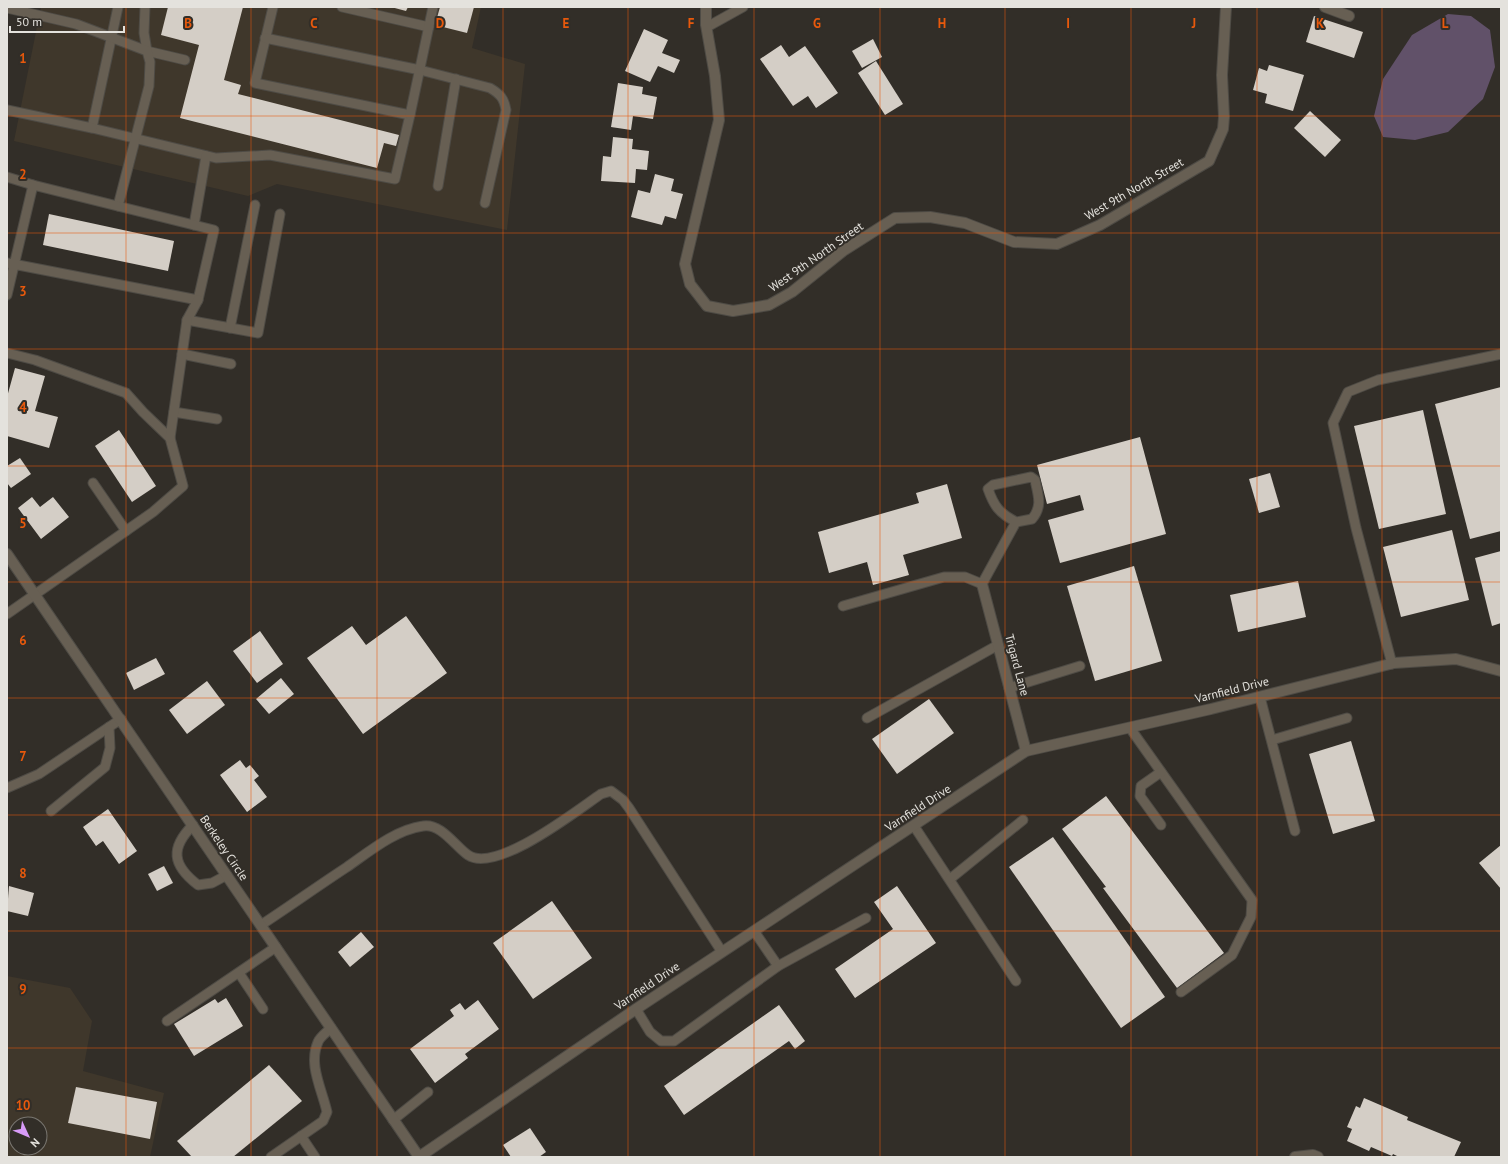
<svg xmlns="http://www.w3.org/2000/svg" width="1508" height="1164" viewBox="0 0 1508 1164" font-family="'PT Sans',sans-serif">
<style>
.built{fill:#3f372b;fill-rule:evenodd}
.green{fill:#615169}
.building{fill:#d4cec6}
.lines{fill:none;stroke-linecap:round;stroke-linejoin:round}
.lane-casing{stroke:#4e4b45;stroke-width:11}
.street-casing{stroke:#4e4b45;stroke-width:12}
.lane{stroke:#675f53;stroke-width:9}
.street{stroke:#675f53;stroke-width:10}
.grid{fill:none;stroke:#e8590c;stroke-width:1;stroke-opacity:0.55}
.labels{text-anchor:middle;stroke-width:4;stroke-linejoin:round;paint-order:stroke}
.street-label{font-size:12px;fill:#e4e2dd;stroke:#322e28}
.grid-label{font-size:13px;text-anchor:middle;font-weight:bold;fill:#e8590c;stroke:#322e28;stroke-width:4;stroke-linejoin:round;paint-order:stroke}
</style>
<rect width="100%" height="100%" fill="#322e28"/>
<!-- built -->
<g class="built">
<polygon points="41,7 481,7 472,48 525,64 507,230 277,184 248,196 14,141"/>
<path d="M 7,976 L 70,988 L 92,1021 L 83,1071 L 164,1093 L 150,1157 L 7,1157 ZM 16,1124 L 40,1124 L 40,1148 L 16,1148 Z"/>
</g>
<!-- green -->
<polygon class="green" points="1448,14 1471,16 1490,30 1495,67 1483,99 1448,132 1415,140 1383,137 1374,116 1383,79 1412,35"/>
<!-- building -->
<g class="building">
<polygon points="168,7 243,7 224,80 241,85 238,94 399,135 396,146 384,143 377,168 180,118 199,45 161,35"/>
<polygon points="391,7 408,7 406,11"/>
<polygon points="440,7 474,7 467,33 435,25"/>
<polygon points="1314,16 1363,32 1354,58 1306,42"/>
<polygon points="644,29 668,40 662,53 680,60 674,73 658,66 650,82 625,71"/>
<polygon points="873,39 882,57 862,68 852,51"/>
<polygon points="781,45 789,57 805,46 838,93 816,108 808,96 793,106 760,59"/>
<polygon points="876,61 903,104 885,115 858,73"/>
<polygon points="1269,65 1304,75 1293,111 1265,103 1267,94 1253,90 1259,68 1267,71"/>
<polygon points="618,83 643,87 642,94 657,97 653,119 633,116 631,130 611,127"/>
<polygon points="1310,111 1341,140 1325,157 1294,128"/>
<polygon points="613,137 633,139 632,149 649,151 647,170 636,169 635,183 601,181 603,156 611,157"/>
<polygon points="655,174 674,179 671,191 683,194 676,219 665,216 662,225 631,217 638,190 650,193"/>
<polygon points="49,214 174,241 168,271 43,245"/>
<polygon points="15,368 45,376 35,411 58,417 49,448 7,436 7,397"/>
<polygon points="1501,387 1501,531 1470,539 1435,404"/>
<polygon points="1423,410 1446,514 1379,529 1354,426"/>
<polygon points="119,430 156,486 132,502 95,446"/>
<polygon points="1140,437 1166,534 1060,563 1048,520 1084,510 1080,495 1047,504 1037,465"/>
<polygon points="20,458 31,474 11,488 7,483 7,466"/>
<polygon points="1270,473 1280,507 1259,513 1249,479"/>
<polygon points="947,484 962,538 903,555 909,575 873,585 867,562 829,573 818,532 919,503 916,493"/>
<polygon points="32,497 40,507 53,497 69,517 41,539 18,508"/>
<polygon points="1452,530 1469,600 1401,617 1383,547"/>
<polygon points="1501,551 1501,623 1492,626 1475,558"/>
<polygon points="1134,566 1162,661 1095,681 1067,586"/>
<polygon points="1298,581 1306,617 1238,632 1230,595"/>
<polygon points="406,616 447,673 363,734 307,658 352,626 366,645"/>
<polygon points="260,631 283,664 257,683 233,651"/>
<polygon points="156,658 165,674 134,690 126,673"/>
<polygon points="281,678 294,694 269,714 256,699"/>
<polygon points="207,681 225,705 187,734 169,710"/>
<polygon points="929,699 954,733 897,774 872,739"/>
<polygon points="1351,741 1375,821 1333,834 1309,754"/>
<polygon points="240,760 246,768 250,765 259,776 254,780 267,797 247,812 220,775"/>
<polygon points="1106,796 1224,953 1177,988 1103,888 1106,887 1062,829"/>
<polygon points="108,809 137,851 119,864 103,841 96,846 83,827"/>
<polygon points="1053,837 1165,997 1121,1028 1009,867"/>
<polygon points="1501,845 1501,889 1479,863"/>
<polygon points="164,866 173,883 157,891 148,874"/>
<polygon points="9,886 34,893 28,916 7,911"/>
<polygon points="897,886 936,943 855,998 835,969 893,929 874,902"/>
<polygon points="552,901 592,958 533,999 493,943"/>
<polygon points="361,932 374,947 350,967 338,952"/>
<polygon points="226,998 243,1026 194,1056 174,1024 215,999 218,1003"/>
<polygon points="478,1000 499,1029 465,1054 468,1058 435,1083 410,1049 454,1016 450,1010 460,1003 465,1010"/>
<polygon points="779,1005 805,1041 795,1049 789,1041 684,1115 664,1086"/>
<polygon points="269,1065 302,1101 233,1157 192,1157 177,1141"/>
<polygon points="76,1087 157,1102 150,1139 68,1123"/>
<polygon points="1364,1098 1408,1117 1407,1120 1461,1142 1454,1157 1399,1157 1393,1154 1392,1156 1371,1147 1369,1151 1347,1141 1352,1129 1347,1127 1356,1106 1360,1108"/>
<polygon points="530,1128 546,1152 539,1157 511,1157 503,1145"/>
</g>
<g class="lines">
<!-- lane casing -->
<g class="lane-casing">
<g id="lane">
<polyline points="118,7 92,128 216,158 270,155 395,179 410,115 255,83 273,7"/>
<polyline points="145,7 144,33 147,51 185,60"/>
<polyline points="342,7 429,27"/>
<polyline points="7,8 76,24 147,51 150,62 149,86 118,206"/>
<polyline points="707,27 743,7"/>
<path d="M 265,38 L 420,70 L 490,88 C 500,94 504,98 506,110 L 485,203"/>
<polyline points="7,110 92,128"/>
<polyline points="410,115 433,7"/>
<polyline points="7,177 33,185"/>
<polyline points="438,186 456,79"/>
<polyline points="194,225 206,156"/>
<polyline points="7,263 13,264 198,300 214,230 33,185 7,295"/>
<polyline points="198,300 187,320 258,333 280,214"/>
<polyline points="230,328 255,205"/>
<polyline points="7,353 35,360 126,393 143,412 170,438 183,486 153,512 7,614"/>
<polyline points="182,354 231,364"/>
<polyline points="174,412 217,419"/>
<polyline points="170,438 187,320"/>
<polyline points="93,483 126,531"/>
<path d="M 843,606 L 944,577 L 965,577 L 982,584 L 1016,522 L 1032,519 C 1043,506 1038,495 1035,480 L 1031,477 L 993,485 L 988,489 C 994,506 999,513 1016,522"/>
<polyline points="1392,664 1356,528 1333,423 1348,392 1378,380 1501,354"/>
<polyline points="1009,688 1080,666"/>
<polyline points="1260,697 1295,831"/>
<polyline points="867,718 998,645"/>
<polyline points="1130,728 1252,900 1251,917 1232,955 1181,992"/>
<polyline points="1272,740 1347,718"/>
<polyline points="7,788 39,774 121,719"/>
<polyline points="51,811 105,767 110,748 109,727"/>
<path d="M 193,825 C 170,848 172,865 198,885 L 212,883 L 227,875"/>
<polyline points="1161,825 1140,796 1141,786 1161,772"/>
<polyline points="914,826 1016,981"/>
<polyline points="950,879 1023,820"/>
<path d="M 261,925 C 290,906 318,886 347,867 C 370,851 395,830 423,826 C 441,823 455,846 468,855 C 496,874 576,811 601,794 L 611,791 L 623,800 L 629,808 L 722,952"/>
<polyline points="754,931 778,966"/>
<polyline points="239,973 263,1009"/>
<polyline points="636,1009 650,1032 661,1041 674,1041 778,966 866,918"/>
<polyline points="167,1021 276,947"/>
<polyline points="393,1120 428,1092"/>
<polyline points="301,1136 315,1157"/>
<path d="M 271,1157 L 323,1121 L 327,1112 C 322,1089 308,1065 318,1042 C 320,1037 327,1032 331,1028"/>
</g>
</g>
<!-- street casing -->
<g class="street-casing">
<g id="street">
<polyline points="706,7 706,25 715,76 719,120 685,264 690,284 707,306 733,311 769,305 792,292 843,251 895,218 930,217 965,223 1014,242 1057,244 1100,225 1209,161 1223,129 1224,117 1222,75 1226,7"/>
<polyline points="1325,7 1349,16"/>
<polyline points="7,554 419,1157"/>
<polyline points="982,584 1026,751"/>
<polyline points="419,1157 636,1009 1026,751 1211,709 1394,663 1456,659 1501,671"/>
<polyline points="1295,1157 1313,1155 1318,1157"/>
</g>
</g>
<!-- lane -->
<use href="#lane" class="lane"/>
<!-- street -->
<use href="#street" class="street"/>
</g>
<!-- grid -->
<path class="grid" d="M 126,7 L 126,1157M 251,7 L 251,1157M 377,7 L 377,1157M 503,7 L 503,1157M 628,7 L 628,1157M 754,7 L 754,1157M 880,7 L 880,1157M 1005,7 L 1005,1157M 1131,7 L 1131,1157M 1257,7 L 1257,1157M 1382,7 L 1382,1157M 7,116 L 1501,116M 7,233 L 1501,233M 7,349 L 1501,349M 7,466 L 1501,466M 7,582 L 1501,582M 7,698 L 1501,698M 7,815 L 1501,815M 7,931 L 1501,931M 7,1048 L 1501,1048"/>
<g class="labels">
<!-- street labels -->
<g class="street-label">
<text transform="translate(1134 189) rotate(-30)" y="4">West 9th North Street</text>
<text transform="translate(816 257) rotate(-35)" y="4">West 9th North Street</text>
<text transform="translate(1017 665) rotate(75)" y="4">Trigard Lane</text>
<text transform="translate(1232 690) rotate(-14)" y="4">Varnfield Drive</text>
<text transform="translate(918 808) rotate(-33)" y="4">Varnfield Drive</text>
<text transform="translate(224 848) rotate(56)" y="4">Berkeley Circle</text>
<text transform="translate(647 986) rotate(-34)" y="4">Varnfield Drive</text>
</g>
</g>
<g class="grid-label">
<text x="188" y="28">B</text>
<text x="314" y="28">C</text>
<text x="440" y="28">D</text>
<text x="566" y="28">E</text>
<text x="691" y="28">F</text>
<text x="817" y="28">G</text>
<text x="942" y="28">H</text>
<text x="1068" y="28">I</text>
<text x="1194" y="28">J</text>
<text x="1320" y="28">K</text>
<text x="1445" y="28">L</text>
<text x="23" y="63">1</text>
<text x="23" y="179">2</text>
<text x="23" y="296">3</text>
<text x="23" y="412">4</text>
<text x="23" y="528">5</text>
<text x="23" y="645">6</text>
<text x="23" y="761">7</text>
<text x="23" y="878">8</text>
<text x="23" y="994">9</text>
<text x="23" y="1110">10</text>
</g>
<!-- border -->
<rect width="1508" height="1164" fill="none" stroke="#e4e2dd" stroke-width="16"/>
<!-- north arrow -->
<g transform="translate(28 1136) rotate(134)"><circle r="19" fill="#322e28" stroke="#797670"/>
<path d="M0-3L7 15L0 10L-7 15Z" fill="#d89bf8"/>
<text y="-6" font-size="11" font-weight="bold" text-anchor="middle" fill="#e4e2dd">N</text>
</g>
<!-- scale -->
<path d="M10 26v6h114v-6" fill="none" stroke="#e4e2dd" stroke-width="2"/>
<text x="16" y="26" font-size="12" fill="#e4e2dd" stroke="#322e28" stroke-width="3" paint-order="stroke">50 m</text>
</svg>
